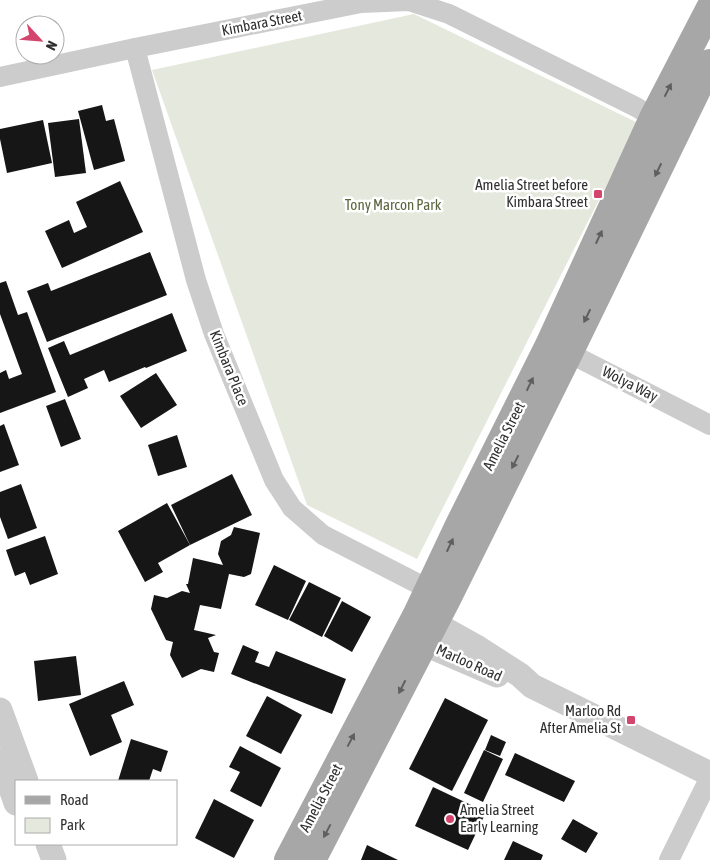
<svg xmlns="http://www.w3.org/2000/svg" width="710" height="860" viewBox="0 0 710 860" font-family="'Asap Condensed',sans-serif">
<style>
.green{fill:#e5e8dc}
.building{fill:#161616}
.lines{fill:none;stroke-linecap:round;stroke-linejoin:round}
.minor{stroke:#ccc;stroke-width:20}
.tertiary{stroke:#ccc;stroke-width:25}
.primary{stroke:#a7a7a7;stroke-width:28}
.oneway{fill:#5f5f5f}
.poi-dot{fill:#d3456c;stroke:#fff;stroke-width:2}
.labels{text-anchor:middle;stroke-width:5;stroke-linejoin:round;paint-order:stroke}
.street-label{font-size:15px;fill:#2f2f2f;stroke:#fff}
.poi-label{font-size:15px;fill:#2f2f2f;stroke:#fff;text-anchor:end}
.park-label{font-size:15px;fill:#5a6741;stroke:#fff}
</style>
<rect width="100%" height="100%" fill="#fff"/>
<!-- green -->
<polygon class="green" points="414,14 638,123 417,559 307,505 152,70"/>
<!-- building -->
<g class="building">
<polygon points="102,105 106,121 114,119 125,161 94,170 78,111"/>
<polygon points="79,119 86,173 55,177 48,123"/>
<polygon points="43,120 52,163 7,173 0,139 0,129"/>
<polygon points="120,181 143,232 62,268 45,231 69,220 74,233 87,227 76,202"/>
<polygon points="150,252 167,295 47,342 27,291 48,283 51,291"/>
<polygon points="6,281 18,315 27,312 56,392 0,413 0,373 6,370 9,379 22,374 0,314 0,283"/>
<polygon points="172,313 187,351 146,368 145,367 109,382 104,370 84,379 88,388 68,397 48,348 64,341 70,355"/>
<polygon points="156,373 177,405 141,428 120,396"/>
<polygon points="65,399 81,439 61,447 46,406"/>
<polygon points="4,424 19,465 0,472 0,426"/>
<polygon points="177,435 187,467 158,476 148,445"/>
<polygon points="232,474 252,515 190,545 171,505"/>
<polygon points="21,484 37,528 8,539 0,517 0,492"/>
<polygon points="167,503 190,545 158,563 163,572 145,582 118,531"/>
<polygon points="234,527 260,533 251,574 244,577 229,574 221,609 200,605 194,630 216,635 208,638 214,652 219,653 214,672 201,669 182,678 170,655 173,642 166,640 151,609 154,595 167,598 182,591 190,593 186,584 188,584 193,558 223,565 218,554 221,541 231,535"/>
<polygon points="45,536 58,574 30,585 25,572 15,576 6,550"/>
<polygon points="274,565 306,581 288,620 255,605"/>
<polygon points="309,582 341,598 322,637 289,620"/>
<polygon points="342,601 371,617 352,652 324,636"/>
<polygon points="243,645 259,652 255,662 269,667 276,651 346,679 332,714 231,674"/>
<polygon points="76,656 81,695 38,701 34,661"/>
<polygon points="124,681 134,705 111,715 122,742 90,756 69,704"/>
<polygon points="267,696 302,715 281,754 246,736"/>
<polygon points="445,698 488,720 452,791 409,769"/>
<polygon points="491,735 506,742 500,756 485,750"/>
<polygon points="131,739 168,751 161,772 153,769 149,781 118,781"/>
<polygon points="240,746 281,768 261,807 230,791 240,772 229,767"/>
<polygon points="484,750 503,759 483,802 464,793"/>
<polygon points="515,753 575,781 564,802 505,775"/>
<polygon points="433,787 486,812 468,850 415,826"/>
<polygon points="214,799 254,820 234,858 195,838"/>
<polygon points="573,819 598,833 586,853 561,839"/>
<polygon points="513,841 543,855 541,860 504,860"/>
<polygon points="367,845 398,860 361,860"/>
</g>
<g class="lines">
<!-- minor -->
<g class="minor">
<polyline points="135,48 196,280 214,334 274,480 292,508 323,535 440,595"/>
<polyline points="0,77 135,48 361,3 409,1 449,14 636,107 664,124"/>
<polyline points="558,349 569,353 710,425"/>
<polyline points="669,860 710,777"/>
</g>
<!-- tertiary -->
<g class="tertiary">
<polyline points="417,614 478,648 520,675 532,686 710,774"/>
<polyline points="407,635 425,644 497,675"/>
<polyline points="0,710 26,781"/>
<polyline points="1,760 16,803"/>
<polyline points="48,844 54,860"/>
</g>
<!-- primary -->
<g class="primary">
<polyline points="288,860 417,614 459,525 549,345 653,118 710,8"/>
<polyline points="312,860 447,599 569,353 710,63"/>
</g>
</g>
<!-- one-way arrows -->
<defs><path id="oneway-solid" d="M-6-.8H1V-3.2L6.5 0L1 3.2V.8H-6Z" transform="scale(1.25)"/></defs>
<g class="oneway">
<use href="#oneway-solid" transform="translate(668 90) rotate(-63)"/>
<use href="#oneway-solid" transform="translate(658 170) rotate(116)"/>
<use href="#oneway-solid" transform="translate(599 237) rotate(-65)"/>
<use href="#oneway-solid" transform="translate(587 316) rotate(116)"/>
<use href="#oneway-solid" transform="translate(530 384) rotate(-64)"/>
<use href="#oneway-solid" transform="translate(515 462) rotate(117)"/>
<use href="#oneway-solid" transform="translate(450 545) rotate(-65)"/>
<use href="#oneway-solid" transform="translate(402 687) rotate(117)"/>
<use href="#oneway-solid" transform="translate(351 740) rotate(-62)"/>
<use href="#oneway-solid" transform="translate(327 831) rotate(118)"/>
</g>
<!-- markers -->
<g class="poi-dot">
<rect x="593" y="189" width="10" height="10" rx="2.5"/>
<rect x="626" y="715" width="10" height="10" rx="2.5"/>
<circle cx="450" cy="819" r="5"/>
</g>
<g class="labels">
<!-- street labels -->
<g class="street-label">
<text transform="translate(262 23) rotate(-11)" y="5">Kimbara Street</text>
<text transform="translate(229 368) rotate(68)" y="5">Kimbara Place</text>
<text transform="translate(630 384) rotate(27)" y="5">Wolya Way</text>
<text transform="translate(504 436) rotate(-63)" y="5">Amelia Street</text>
<text transform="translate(469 663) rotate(24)" y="5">Marloo Road</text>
<text transform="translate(321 798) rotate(-62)" y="5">Amelia Street</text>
</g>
<!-- poi labels -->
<g class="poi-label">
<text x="588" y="190">Amelia Street before<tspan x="588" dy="17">Kimbara Street</tspan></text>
<text x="621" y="716">Marloo Rd<tspan x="621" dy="17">After Amelia St</tspan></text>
<text x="460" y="815" text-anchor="start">Amelia Street<tspan x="460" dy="17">Early Learning</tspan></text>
</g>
<!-- park labels -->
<g class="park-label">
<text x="393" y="210">Tony Marcon Park</text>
</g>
</g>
<!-- legend -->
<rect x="15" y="780" width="162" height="65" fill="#ffffff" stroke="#acacac"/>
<rect x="25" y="796" width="25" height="8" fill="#a7a7a7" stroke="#acacac"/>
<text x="60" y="805" font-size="15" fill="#2f2f2f">Road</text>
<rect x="25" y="818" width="25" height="15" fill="#e5e8dc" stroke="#acacac"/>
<text x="60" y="830" font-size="15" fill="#2f2f2f">Park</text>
<!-- north arrow -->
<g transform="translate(40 40) rotate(116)"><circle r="24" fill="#ffffff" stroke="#acacac"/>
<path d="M0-4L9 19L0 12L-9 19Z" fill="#d3456c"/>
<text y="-8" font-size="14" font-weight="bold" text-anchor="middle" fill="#2f2f2f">N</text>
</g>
</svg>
